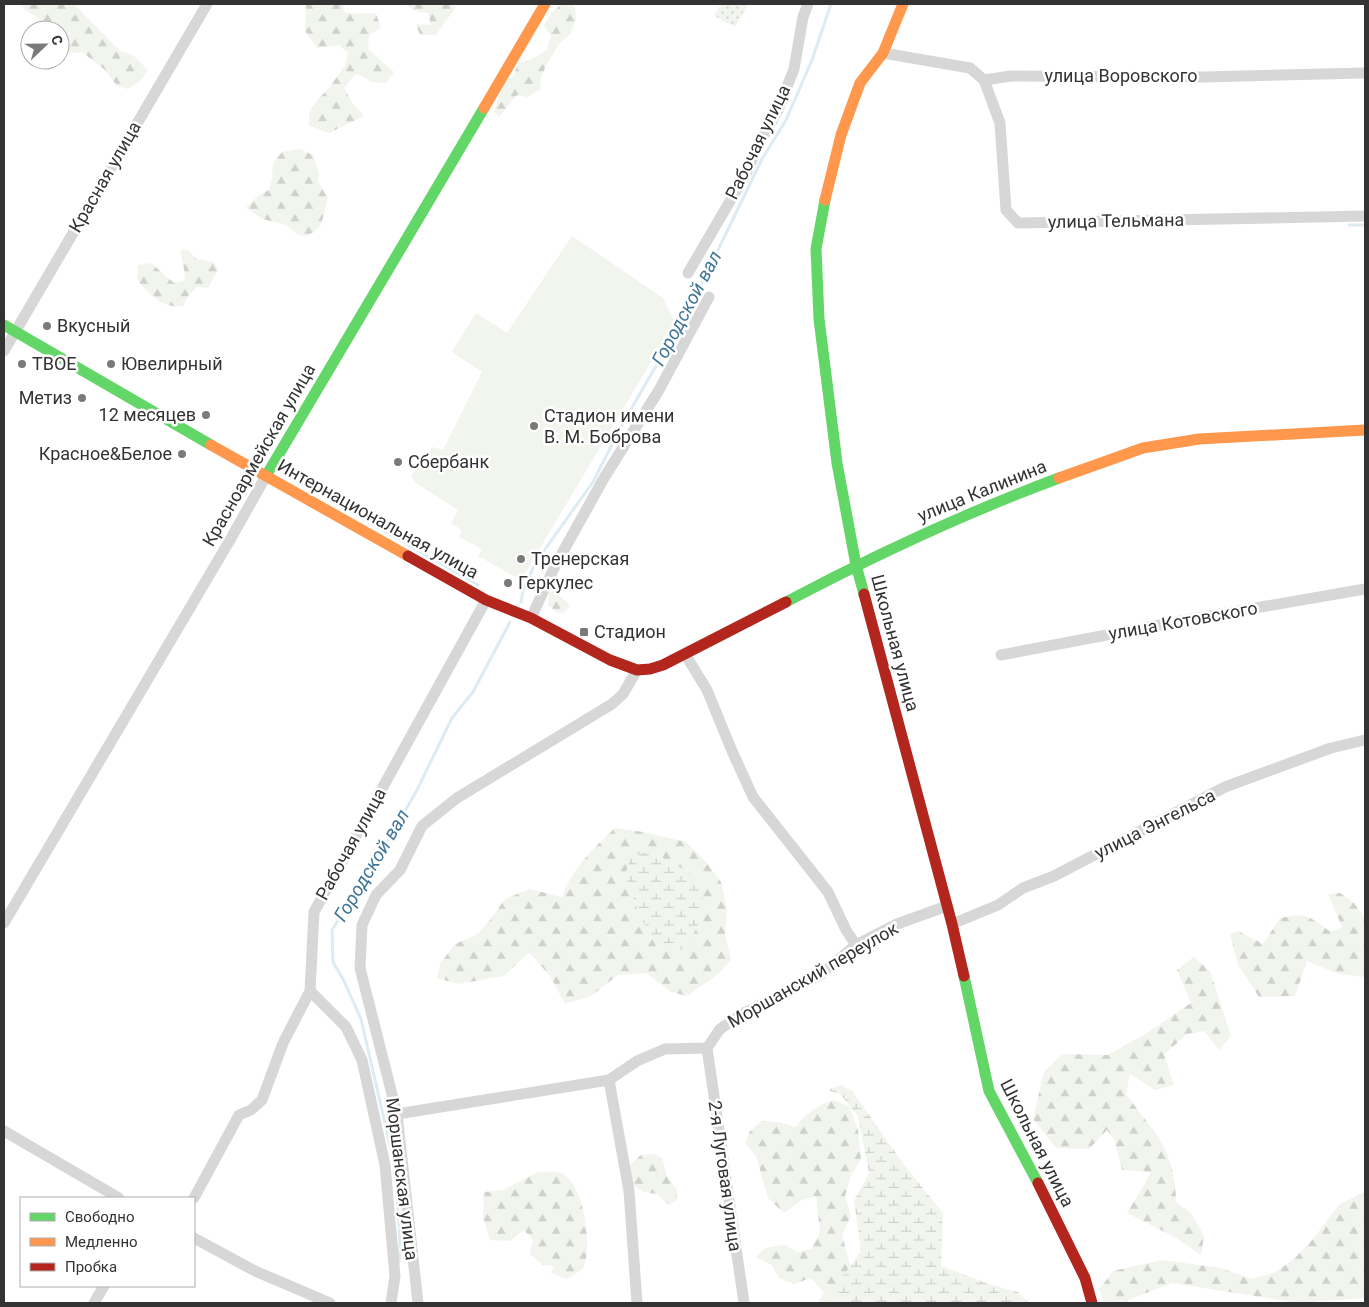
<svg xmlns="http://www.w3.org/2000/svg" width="1369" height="1307" viewBox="0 0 1369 1307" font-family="Roboto,sans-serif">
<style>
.grass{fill:url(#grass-dots)}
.forest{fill:url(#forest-firs);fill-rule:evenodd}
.wetland{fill:url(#wetland-marsh)}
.pitch{fill:#f1f5ed}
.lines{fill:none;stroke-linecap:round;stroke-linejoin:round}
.stream{stroke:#ddebf3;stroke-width:3}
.street{stroke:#d7d7d7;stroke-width:11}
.fast{stroke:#63d668;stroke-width:11}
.slow{stroke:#ff974d;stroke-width:11}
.jam{stroke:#b3261e;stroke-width:11}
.poi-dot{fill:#7a7a7a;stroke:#fff;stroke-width:2}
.labels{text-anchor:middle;stroke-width:5;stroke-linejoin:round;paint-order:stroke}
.street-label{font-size:18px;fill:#333;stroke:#fff}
.poi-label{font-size:18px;fill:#333;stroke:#fff;text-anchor:start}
.water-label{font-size:19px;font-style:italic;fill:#3f7597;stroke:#fff}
</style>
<defs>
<pattern id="grass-dots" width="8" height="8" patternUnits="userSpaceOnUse" patternTransform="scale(1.25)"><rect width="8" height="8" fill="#f1f5ed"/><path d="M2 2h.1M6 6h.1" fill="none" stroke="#cfd2cc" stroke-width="1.8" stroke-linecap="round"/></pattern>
<pattern id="forest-firs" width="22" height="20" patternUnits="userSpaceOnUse" patternTransform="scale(1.25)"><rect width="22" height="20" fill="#f1f5ed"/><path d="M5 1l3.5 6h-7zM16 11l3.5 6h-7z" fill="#cfd2cc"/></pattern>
<pattern id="wetland-marsh" width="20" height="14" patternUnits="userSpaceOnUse" patternTransform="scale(1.25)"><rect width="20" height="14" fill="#f1f5ed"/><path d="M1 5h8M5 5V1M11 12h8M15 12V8" fill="none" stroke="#cfd2cc"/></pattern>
</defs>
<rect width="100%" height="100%" fill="#fff"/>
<!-- grass -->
<polygon class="grass" points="721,4 748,4 735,27 714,16"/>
<!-- forest -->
<g class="forest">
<polygon points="22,4 74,4 119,50 134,56 148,70 140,81 128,89 117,86 105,70 82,52 71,53 60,48 60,30 45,30 36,16 25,10"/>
<path d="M 306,4 L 343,4 L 344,12 C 355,16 365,11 376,14 L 381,28 L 369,35 L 368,49 L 394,72 L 386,83 L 371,82 L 364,77 L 355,74 L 344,88 L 352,103 L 364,116 L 329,133 L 309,126 L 309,114 L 317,100 L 330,87 L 345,65 L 348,53 L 339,45 L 317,48 L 305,31 Z"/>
<polygon points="404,4 450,4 456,7 436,35 420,35 416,24 430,25 429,13 415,11"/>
<polygon points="562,4 569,4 575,7 576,20 570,34 559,44 546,66 541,77 540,90 527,97 517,95 499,117 494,112 504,82 513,76 519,63 532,59 547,50 551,36 544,26 551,13"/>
<polygon points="300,149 313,155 319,173 318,182 328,198 321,225 314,232 306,236 298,235 286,225 263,219 246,208 259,195 269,190 272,179 273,163 282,152"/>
<path d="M 186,249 L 197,259 L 214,262 L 218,270 L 208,288 L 197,287 L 189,295 L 183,306 C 162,309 150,294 137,280 L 138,265 L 151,263 L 174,283 L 184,281 L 185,274 L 180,251 Z"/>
<polygon points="553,590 570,605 565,612 557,613 548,605 549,594"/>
<path d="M 615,828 L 643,832 L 686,842 L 706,862 L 721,882 L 727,909 L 725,933 L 731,960 L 718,974 L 687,996 L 671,992 L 646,973 L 618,975 L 591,996 L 565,1004 L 550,976 L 529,952 L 504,976 L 458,984 L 437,978 L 440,964 L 455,944 L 478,934 L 490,920 L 505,899 L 530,889 L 562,897 C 572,868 593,849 615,828 ZM 651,852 L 698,877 L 656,945 L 640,916 L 625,876 Z"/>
<path d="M 1340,893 L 1354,903 L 1365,918 L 1365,977 L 1339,974 L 1307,961 L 1295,996 L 1259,997 L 1238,965 L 1230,934 L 1238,931 L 1263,944 L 1280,918 C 1308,912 1309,917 1331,932 L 1342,927 L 1328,894 Z"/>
<path d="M 1194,957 L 1210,971 L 1231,1036 L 1219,1050 L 1204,1031 L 1187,1034 L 1164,1055 L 1174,1085 L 1155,1090 L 1130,1074 L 1126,1094 C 1137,1110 1151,1125 1161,1142 C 1171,1159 1176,1182 1176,1202 L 1191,1213 L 1204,1236 L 1201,1255 L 1175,1237 L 1127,1213 L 1143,1187 L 1151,1172 L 1122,1170 L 1114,1139 L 1107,1130 L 1089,1149 L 1056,1148 L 1033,1119 L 1044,1072 L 1062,1054 L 1108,1055 L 1147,1033 L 1191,1003 L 1177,970 Z"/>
<path d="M 834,1100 L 849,1106 L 858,1130 L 861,1159 L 851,1176 L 845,1196 L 851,1216 L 842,1235 L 854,1280 L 852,1303 L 818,1303 L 824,1293 L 811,1278 L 794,1284 L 779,1278 L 772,1265 L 756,1257 L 765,1248 L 784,1245 L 797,1252 L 811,1249 L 820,1232 L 816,1196 L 802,1200 L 784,1213 L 768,1198 L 756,1156 L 745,1143 L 750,1131 L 762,1121 L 779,1122 L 795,1127 C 806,1114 817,1105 834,1100 Z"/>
<polygon points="654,1154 662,1158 667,1176 677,1190 677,1200 669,1205 657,1194 643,1192 633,1185 630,1165 641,1155"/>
<path d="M 538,1172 C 545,1172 555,1171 561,1173 C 582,1182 588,1229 587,1250 C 587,1257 585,1263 583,1269 L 566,1279 L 551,1273 L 554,1266 L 543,1265 L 530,1254 L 533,1240 L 524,1230 L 510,1241 L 490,1240 L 483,1218 L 484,1192 L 503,1190 Z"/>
<polygon points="1365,1191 1365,1298 1298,1303 1172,1283 1128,1300 1128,1303 1104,1303 1099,1290 1113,1271 1162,1260 1221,1268 1251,1279 1274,1273 1294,1259 1313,1239 1339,1205"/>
</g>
<!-- wetland -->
<g class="wetland">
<path d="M 651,852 L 698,877 C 708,903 700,929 683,950 L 656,946 L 640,916 L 625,876 L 631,855 Z"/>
<polygon points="841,1085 853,1092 902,1162 943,1213 941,1266 992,1285 1018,1292 1029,1303 839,1303 832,1291 861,1251 854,1201 869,1173 858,1116 841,1095 828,1090"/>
</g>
<!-- pitch -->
<polygon class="pitch" points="572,236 663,298 675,322 521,580 478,556 482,549 459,537 462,530 451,523 458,510 416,483 411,476 432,447 443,450 482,372 452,352 476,313 507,333"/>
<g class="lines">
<!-- stream -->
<g class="stream">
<polyline points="1349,225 1365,225"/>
<polyline points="287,475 478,585"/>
<polyline points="521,602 523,590 536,562 593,482 623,423 693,302 762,159 786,120 812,60 831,4"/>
<polyline points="399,1262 400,1241 395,1167 361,1019 344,981 333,962 332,930 385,846 417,790 452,718 473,692 510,622"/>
</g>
<!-- street -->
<g class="street">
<polyline points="883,53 970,68 984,80 1000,123 1006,210 1018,223 1365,216"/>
<polyline points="984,80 1011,76 1204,77 1365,73"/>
<polyline points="688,273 747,172 757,148 778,110 794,69 803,17 808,4"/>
<polyline points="4,351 207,4"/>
<polyline points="531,618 555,566 604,478 659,390 709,297"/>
<polyline points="685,654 707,690 732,751 753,797 828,892 846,930 856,945"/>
<polyline points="1001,655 1181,621 1365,589"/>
<polyline points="4,923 230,540 266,476"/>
<polyline points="952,924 998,905 1023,888 1054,876 1225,787 1331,748 1365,740"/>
<polyline points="310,991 346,1027 362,1060 385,1165 395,1276 391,1303"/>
<polyline points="707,1048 744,1303"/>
<polyline points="609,1080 629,1191 637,1303"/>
<polyline points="397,1114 609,1080 637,1061 665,1049 707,1048 720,1029 744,1013 820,975 856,945 897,924 947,906"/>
<polyline points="4,1131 119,1198"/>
<polyline points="194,1198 239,1115 251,1110 262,1100 283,1043 310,991 314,912 486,600"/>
<polyline points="194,1238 255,1271 330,1303"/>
<polyline points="94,1303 104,1286"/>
<polyline points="418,1303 397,1114 360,968 362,925 376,895 400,870 422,826 457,798 612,704 623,694 637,670"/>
</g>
<!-- fast -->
<g class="fast">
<polyline points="825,200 816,249 819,319 837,463 856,565 864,594"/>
<polyline points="4,325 211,445"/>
<polyline points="266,476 484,108"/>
<path d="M 786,602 C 875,555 965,513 1059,478"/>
<polyline points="964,976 989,1091 1038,1183"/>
</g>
<!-- slow -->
<g class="slow">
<polyline points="484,108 545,4"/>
<polyline points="825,200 841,135 860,83 883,53 903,4"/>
<polyline points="211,445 408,556"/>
<polyline points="1059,478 1143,448 1199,439 1365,430"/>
</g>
<!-- jam -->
<g class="jam">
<polyline points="408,556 486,600 531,618 610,660 637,670 650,669 663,665 786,602"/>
<polyline points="864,594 952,924 964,976"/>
<polyline points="1038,1183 1085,1278 1092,1303"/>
</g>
</g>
<!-- markers -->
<g class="poi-dot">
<circle cx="47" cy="326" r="5"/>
<circle cx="22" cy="364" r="5"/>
<circle cx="111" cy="364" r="5"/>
<circle cx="82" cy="398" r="5"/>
<circle cx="206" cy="415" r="5"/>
<circle cx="534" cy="426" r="5"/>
<circle cx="182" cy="454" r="5"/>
<circle cx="398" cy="462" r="5"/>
<circle cx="521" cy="559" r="5"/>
<circle cx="508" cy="583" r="5"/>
<rect x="579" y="627" width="10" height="10" rx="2.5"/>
</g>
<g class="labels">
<!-- street labels -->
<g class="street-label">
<text x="1121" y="82">улица Воровского</text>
<text transform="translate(758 142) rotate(-64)" y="6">Рабочая улица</text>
<text transform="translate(105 177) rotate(-60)" y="6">Красная улица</text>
<text transform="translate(1116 221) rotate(-1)" y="6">улица Тельмана</text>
<text transform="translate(259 455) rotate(-60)" y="6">Красноармейская улица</text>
<text transform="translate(982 491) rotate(-22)" y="6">улица Калинина</text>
<text transform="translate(378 519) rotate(29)" y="6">Интернациональная улица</text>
<text transform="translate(1183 621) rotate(-10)" y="6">улица Котовского</text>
<text transform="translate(895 643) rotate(75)" y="6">Школьная улица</text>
<text transform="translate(1155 824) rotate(-27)" y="6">улица Энгельса</text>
<text transform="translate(351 844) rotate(-61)" y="6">Рабочая улица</text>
<text transform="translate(813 975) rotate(-30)" y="6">Моршанский переулок</text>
<text transform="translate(1037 1143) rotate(63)" y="6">Школьная улица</text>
<text transform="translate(725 1176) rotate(82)" y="6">2-я Луговая улица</text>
<text transform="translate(402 1179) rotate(83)" y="6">Моршанская улица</text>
</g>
<!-- poi labels -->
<g class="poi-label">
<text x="57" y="332">Вкусный</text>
<text x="32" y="370">ТВОЕ</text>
<text x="121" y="370">Ювелирный</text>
<text x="72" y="404" text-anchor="end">Метиз</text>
<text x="196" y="421" text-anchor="end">12 месяцев</text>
<text x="544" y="422">Стадион имени<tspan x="544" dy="21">В. М. Боброва</tspan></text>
<text x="172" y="460" text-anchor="end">Красное&amp;Белое</text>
<text x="408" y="468">Сбербанк</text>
<text x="531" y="565">Тренерская</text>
<text x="518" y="589">Геркулес</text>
<text x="594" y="638">Стадион</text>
</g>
<!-- water labels -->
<g class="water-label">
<text transform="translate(686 308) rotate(-62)" y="7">Городской вал</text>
<text transform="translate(371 865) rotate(-59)" y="7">Городской вал</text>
</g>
</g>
<!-- border -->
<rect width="1369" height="1307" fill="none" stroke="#333333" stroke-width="10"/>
<!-- legend -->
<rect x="20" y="1197" width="175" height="90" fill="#ffffff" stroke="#adadad"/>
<rect x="30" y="1213" width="25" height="8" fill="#63d668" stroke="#adadad"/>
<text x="65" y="1222" font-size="15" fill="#333333">Свободно</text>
<rect x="30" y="1238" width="25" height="8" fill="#ff974d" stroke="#adadad"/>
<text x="65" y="1247" font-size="15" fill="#333333">Медленно</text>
<rect x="30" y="1263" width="25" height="8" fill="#b3261e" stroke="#adadad"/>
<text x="65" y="1272" font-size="15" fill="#333333">Пробка</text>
<!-- north arrow -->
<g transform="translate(45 45) rotate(68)"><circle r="24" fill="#ffffff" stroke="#adadad"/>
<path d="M0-4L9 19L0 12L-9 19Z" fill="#7a7a7a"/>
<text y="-8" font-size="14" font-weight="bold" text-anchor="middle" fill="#333333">С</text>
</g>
</svg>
